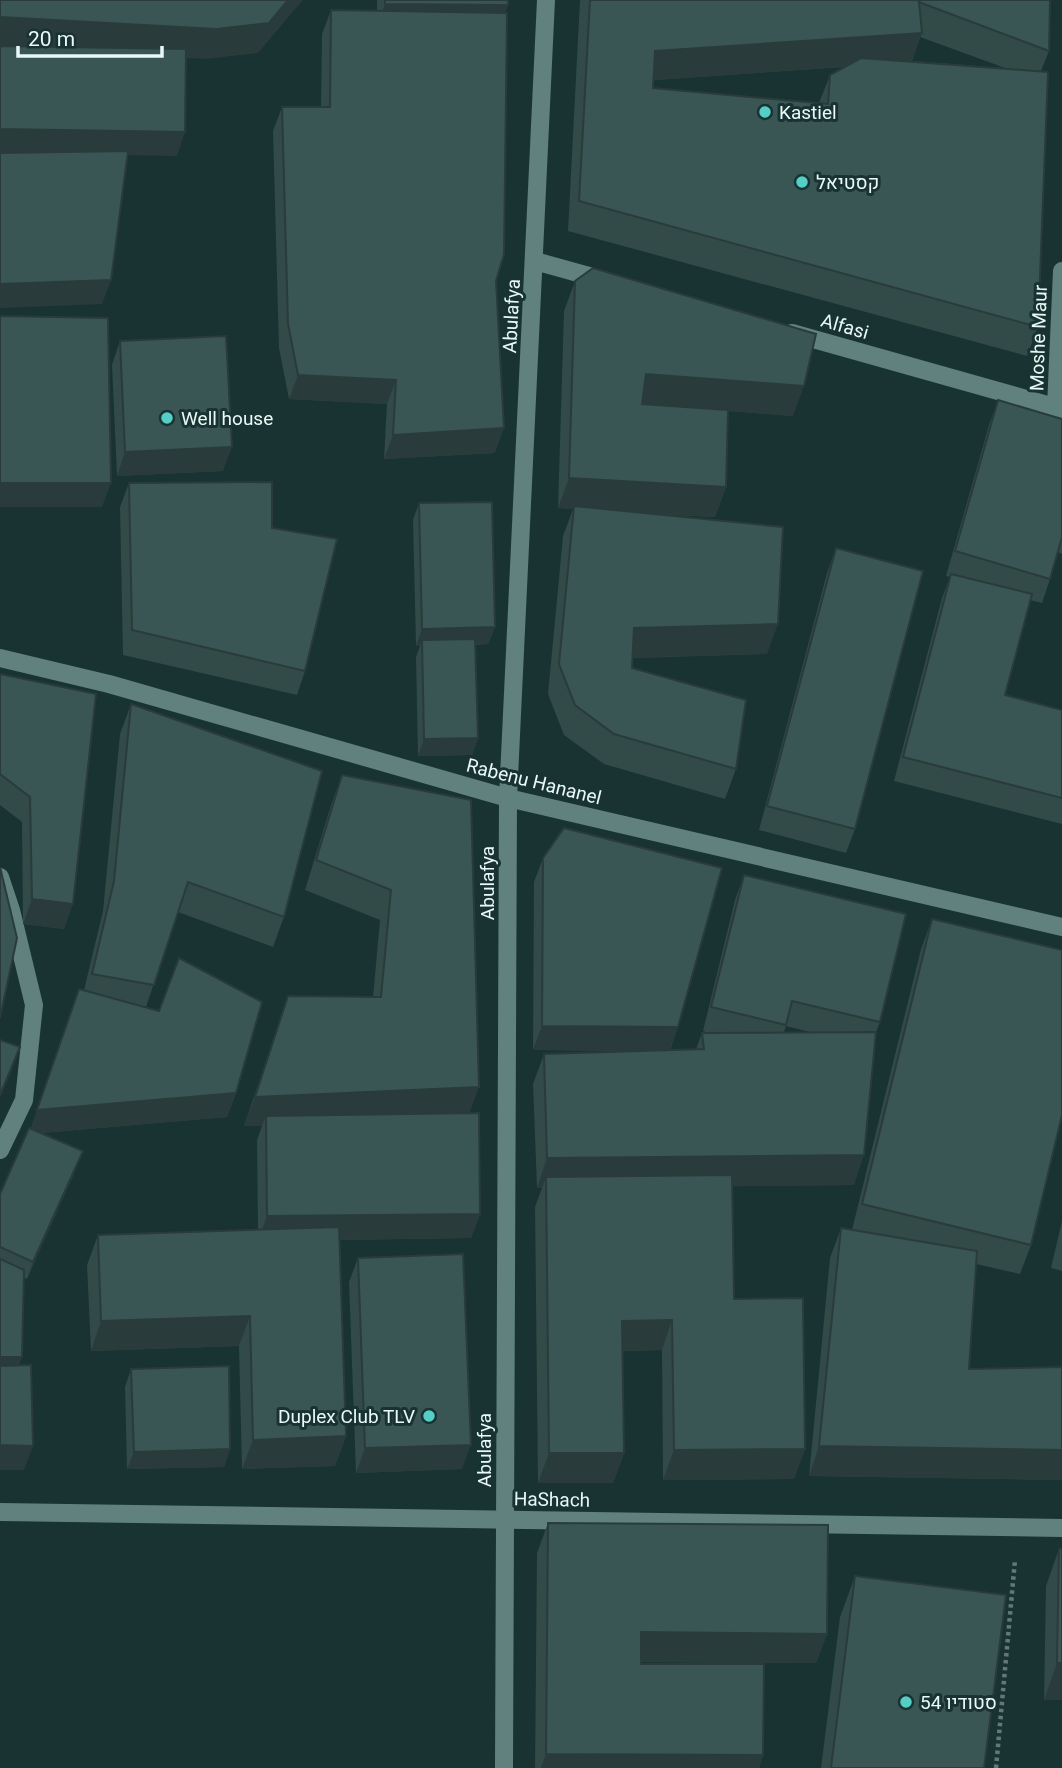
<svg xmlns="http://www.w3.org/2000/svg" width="1062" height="1768" viewBox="0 0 1062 1768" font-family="Roboto,Heebo,sans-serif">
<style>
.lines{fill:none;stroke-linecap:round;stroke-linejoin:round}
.path{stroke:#627977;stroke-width:4.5;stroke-dasharray:3.5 3.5;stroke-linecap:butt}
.minor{stroke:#61817e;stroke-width:18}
.wall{fill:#324a48;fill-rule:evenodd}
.shaded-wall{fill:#293c3b}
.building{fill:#3a5654;stroke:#293c3b;stroke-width:2}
.poi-dot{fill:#55cec6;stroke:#183331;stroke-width:2.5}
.labels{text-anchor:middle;stroke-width:6;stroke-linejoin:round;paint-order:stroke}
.poi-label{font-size:19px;fill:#e9f9f7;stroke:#183331;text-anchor:start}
.street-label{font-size:19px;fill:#e9f9f7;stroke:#183331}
</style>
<rect width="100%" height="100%" fill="#183331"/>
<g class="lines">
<!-- path -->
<polyline class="path" points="996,1768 1015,1560"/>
<!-- minor -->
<g class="minor">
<polyline points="535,261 607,281"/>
<polyline points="792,333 1062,409"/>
<polyline points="1056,407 1062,271"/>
<polyline points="0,658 109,684 508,798 1062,927"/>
<polyline points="0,877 11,910 34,1005 24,1100 0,1150"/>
<polyline points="0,1512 1062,1528"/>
<polyline points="504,1768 508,798 546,0"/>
</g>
</g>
<!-- wall -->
<g class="wall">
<polygon points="377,0 508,0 508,5 505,13 496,281 495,453 384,459 387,404 289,399 279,348 273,131 282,107 321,107 322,34 331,10 377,11"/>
<path d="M 580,0 L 1050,0 L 1049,51 L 1041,71 L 1038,327 L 1027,356 L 568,231 ZM 920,37 L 1005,68 L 912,61 ZM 844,67 L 830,75 L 819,103 L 653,88 L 653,80 Z"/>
<polygon points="575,281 793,416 728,411 726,487 715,517 652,514 767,654 632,658 632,668 736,769 725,799 604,764 564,735 548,694 563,536 573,509 558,508 564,311"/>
<polygon points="120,341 223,471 117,476 112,365"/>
<polygon points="998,400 1062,419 1062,554 1058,552 1050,579 1042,603 1030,600 1005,695 1062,710 1062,824 894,781 942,598 950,577 946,576 989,425"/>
<polygon points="129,483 272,528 305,671 297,695 123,655 120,507"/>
<polygon points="419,503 495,627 488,644 475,645 478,738 472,755 418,756 416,657 420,646 416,646 413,520"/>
<polygon points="836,548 855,829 846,853 759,830 827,573"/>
<polygon points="0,674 64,929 23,924 22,822 0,805"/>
<polygon points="131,704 284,917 273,947 178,912 146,1007 236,1093 227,1117 42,1133 76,1169 27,1279 24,1278 19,1365 24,1470 0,1470 0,1194 31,1128 79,989 84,990 103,911 120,734"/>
<polygon points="342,775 471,800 470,1114 480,1214 471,1238 339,1240 346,1436 335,1466 242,1469 239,1346 91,1351 87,1265 98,1235 258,1230 257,1140 262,1126 244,1126 288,996 373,997 380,920 305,890 331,805"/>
<path d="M 543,858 L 678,1027 L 670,1050 L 696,1049 L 702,1033 L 708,1033 L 703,1031 L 735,900 L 744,875 L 880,1022 L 875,1035 L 854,1185 L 733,1186 L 734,1299 L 805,1449 L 794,1479 L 663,1480 L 662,1350 L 623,1351 L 624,1453 L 613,1483 L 538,1483 L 535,1207 L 542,1188 L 537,1188 L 533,1084 L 544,1054 L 644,1051 L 533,1050 L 534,882 ZM 786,1026 L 810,1032 L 784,1032 Z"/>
<polygon points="932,919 1031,1245 1020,1274 976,1264 969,1369 1062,1367 1062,1480 809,1476 830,1258 841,1228 852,1230 921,949"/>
<polygon points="1062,1221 1062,1271 1051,1268"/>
<polygon points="358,1258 462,1469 356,1473 349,1282"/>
<polygon points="131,1369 230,1449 224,1467 127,1469 125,1387"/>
<polygon points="548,1523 827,1634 816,1663 641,1662 641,1664 763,1755 759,1768 535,1768 537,1553"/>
<polygon points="1059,1549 1062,1549 1062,1700 1044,1700 1046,1586"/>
<polygon points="855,1576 984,1768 821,1768 840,1617"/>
</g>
<!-- shaded-wall -->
<g class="shaded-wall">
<polygon points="288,0 303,0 258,53 205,59 0,48 0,17"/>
<polygon points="385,4 508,5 499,29 376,28"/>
<polygon points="922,33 911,62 644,81 655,51"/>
<polygon points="0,129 185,132 177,156 0,153"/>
<polygon points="111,280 102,304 0,308 0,284"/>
<polygon points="646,374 804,386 793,416 636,404"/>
<polygon points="298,375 396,380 387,404 289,399"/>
<polygon points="504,428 495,453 384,459 393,435"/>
<polygon points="232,447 223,471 117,476 125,452"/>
<polygon points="569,478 726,487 715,517 574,509 574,506 573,509 558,508"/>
<polygon points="0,483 111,483 102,507 0,507"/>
<polygon points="778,624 767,654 623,658 634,628"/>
<polygon points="495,627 488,644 422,646 422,640 420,646 416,646 422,629"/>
<polygon points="478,738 472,755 418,756 424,739"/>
<polygon points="32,899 73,904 64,929 23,924"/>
<polygon points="542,1026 678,1027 669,1051 533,1050"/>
<polygon points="20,1047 11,1072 0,1098 0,1095"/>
<polygon points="479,1087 468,1117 266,1116 262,1126 244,1126 255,1097"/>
<polygon points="236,1093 227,1117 29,1134 37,1110"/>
<polygon points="83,1151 76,1169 27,1279 33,1262"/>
<polygon points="864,1155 854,1185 546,1188 546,1177 542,1188 537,1188 547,1158"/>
<polygon points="480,1214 471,1238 258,1241 267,1216"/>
<polygon points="250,1316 239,1346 91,1351 101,1321"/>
<polygon points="672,1320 662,1350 611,1351 622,1321"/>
<polygon points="0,1357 22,1357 16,1374 0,1374"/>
<polygon points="346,1436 335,1466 242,1469 253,1440"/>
<polygon points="0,1445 33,1446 24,1470 0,1470"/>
<polygon points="471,1445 462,1469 356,1473 365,1448"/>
<polygon points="819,1446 1062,1450 1062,1480 809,1476"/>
<polygon points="230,1449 224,1467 127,1469 134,1452"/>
<polygon points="805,1449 794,1479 663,1480 674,1450"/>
<polygon points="549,1453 624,1453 613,1483 538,1483"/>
<polygon points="641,1632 827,1634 816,1663 630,1662"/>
<polygon points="1057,1663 1062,1663 1062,1700 1044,1700"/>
<polygon points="546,1754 763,1755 759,1768 541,1768"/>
</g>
<!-- building -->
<g class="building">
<polygon points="0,0 288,0 269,23 216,29 0,17"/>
<polygon points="385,0 508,0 508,5 385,4"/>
<polygon points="590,0 1050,0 1049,51 919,2 922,33 655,51 653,88 828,104 830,75 861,58 1048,72 1038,327 579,201"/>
<polygon points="331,10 507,13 504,254 496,281 504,428 393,435 396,380 298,375 288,324 282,107 330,107"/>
<polygon points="0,46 186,49 185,132 0,129"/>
<polygon points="128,151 111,280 0,284 0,153"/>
<polygon points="593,268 816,334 804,386 646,374 642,404 728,410 726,487 569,478 575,281"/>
<polygon points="0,316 108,318 111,483 0,483"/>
<polygon points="226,336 232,447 125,452 120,341"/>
<polygon points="998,400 1062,419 1062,537 1050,579 955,551"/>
<polygon points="272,482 272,528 337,539 305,671 132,630 129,483"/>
<polygon points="492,502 495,627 422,629 419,503"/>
<polygon points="574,506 783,527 778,624 634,628 632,668 746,700 736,769 614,734 575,705 559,664"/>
<polygon points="836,548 923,571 855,829 767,806"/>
<polygon points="951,574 1032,594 1005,695 1062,710 1062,798 903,757"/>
<polygon points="475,639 478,738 424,739 422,640"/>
<polygon points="0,674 96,694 73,904 32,899 30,797 0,774"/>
<polygon points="131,704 322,771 284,917 188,882 154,985 92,974 114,881"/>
<polygon points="342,775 471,800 479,1087 255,1097 288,996 381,997 391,890 316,860"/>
<polygon points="564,828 722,868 678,1027 542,1026 543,858"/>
<polygon points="0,867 17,938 0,1018"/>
<polygon points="744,875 906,914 880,1022 792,1001 786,1025 711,1007"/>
<polygon points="932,919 1062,950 1062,1115 1031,1245 862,1204"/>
<polygon points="179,958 262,1002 236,1093 37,1110 79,989 159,1011"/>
<polygon points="876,1032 864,1155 547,1158 544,1054 704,1049 702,1033"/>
<polygon points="0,1040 20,1047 0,1095"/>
<polygon points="479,1113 480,1214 267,1216 266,1116"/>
<polygon points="29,1128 83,1151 33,1262 0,1247 0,1194"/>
<polygon points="732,1175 734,1299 803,1298 805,1449 674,1450 672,1320 622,1321 624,1453 549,1453 546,1177"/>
<polygon points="339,1227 346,1436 253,1440 250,1316 101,1321 98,1235"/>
<polygon points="841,1228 977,1251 969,1369 1062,1367 1062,1450 819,1446"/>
<polygon points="463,1254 471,1445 365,1448 358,1258"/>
<polygon points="0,1259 24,1270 22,1357 0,1357"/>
<polygon points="31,1365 33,1446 0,1445 0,1366"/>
<polygon points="229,1366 230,1449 134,1452 131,1369"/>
<polygon points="548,1523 828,1525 827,1634 641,1632 641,1664 764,1664 763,1755 546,1754"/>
<polygon points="1059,1549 1062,1549 1062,1663 1057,1663"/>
<polygon points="855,1576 1006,1595 984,1768 831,1768"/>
</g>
<!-- markers -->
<g class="poi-dot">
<circle cx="765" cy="112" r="7"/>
<circle cx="802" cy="182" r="7"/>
<circle cx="167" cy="418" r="7"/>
<circle cx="429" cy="1416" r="7"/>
<circle cx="906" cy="1702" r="7"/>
</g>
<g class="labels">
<!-- poi labels -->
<g class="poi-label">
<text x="779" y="119">Kastiel</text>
<text x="816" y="189">קסטיאל</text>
<text x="181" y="425">Well house</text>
<text x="415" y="1423" text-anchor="end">Duplex Club TLV</text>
<text x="920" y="1709">סטודיו 54</text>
</g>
<!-- street labels -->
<g class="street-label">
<text transform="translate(511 316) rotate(-87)" y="7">Abulafya</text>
<text transform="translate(845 326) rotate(16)" y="7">Alfasi</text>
<text transform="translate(1038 338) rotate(-88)" y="7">Moshe Maur</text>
<text transform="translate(534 781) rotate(14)" y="7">Rabenu Hananel</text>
<text transform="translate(487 883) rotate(-90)" y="7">Abulafya</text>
<text transform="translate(484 1450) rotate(-90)" y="7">Abulafya</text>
<text transform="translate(552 1499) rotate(1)" y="7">HaShach</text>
</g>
</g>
<!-- scale -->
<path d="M18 46v10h144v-10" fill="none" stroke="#e9f9f7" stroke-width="3.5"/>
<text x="28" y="46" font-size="21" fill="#e9f9f7" stroke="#183331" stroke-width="5" paint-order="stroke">20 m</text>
</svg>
